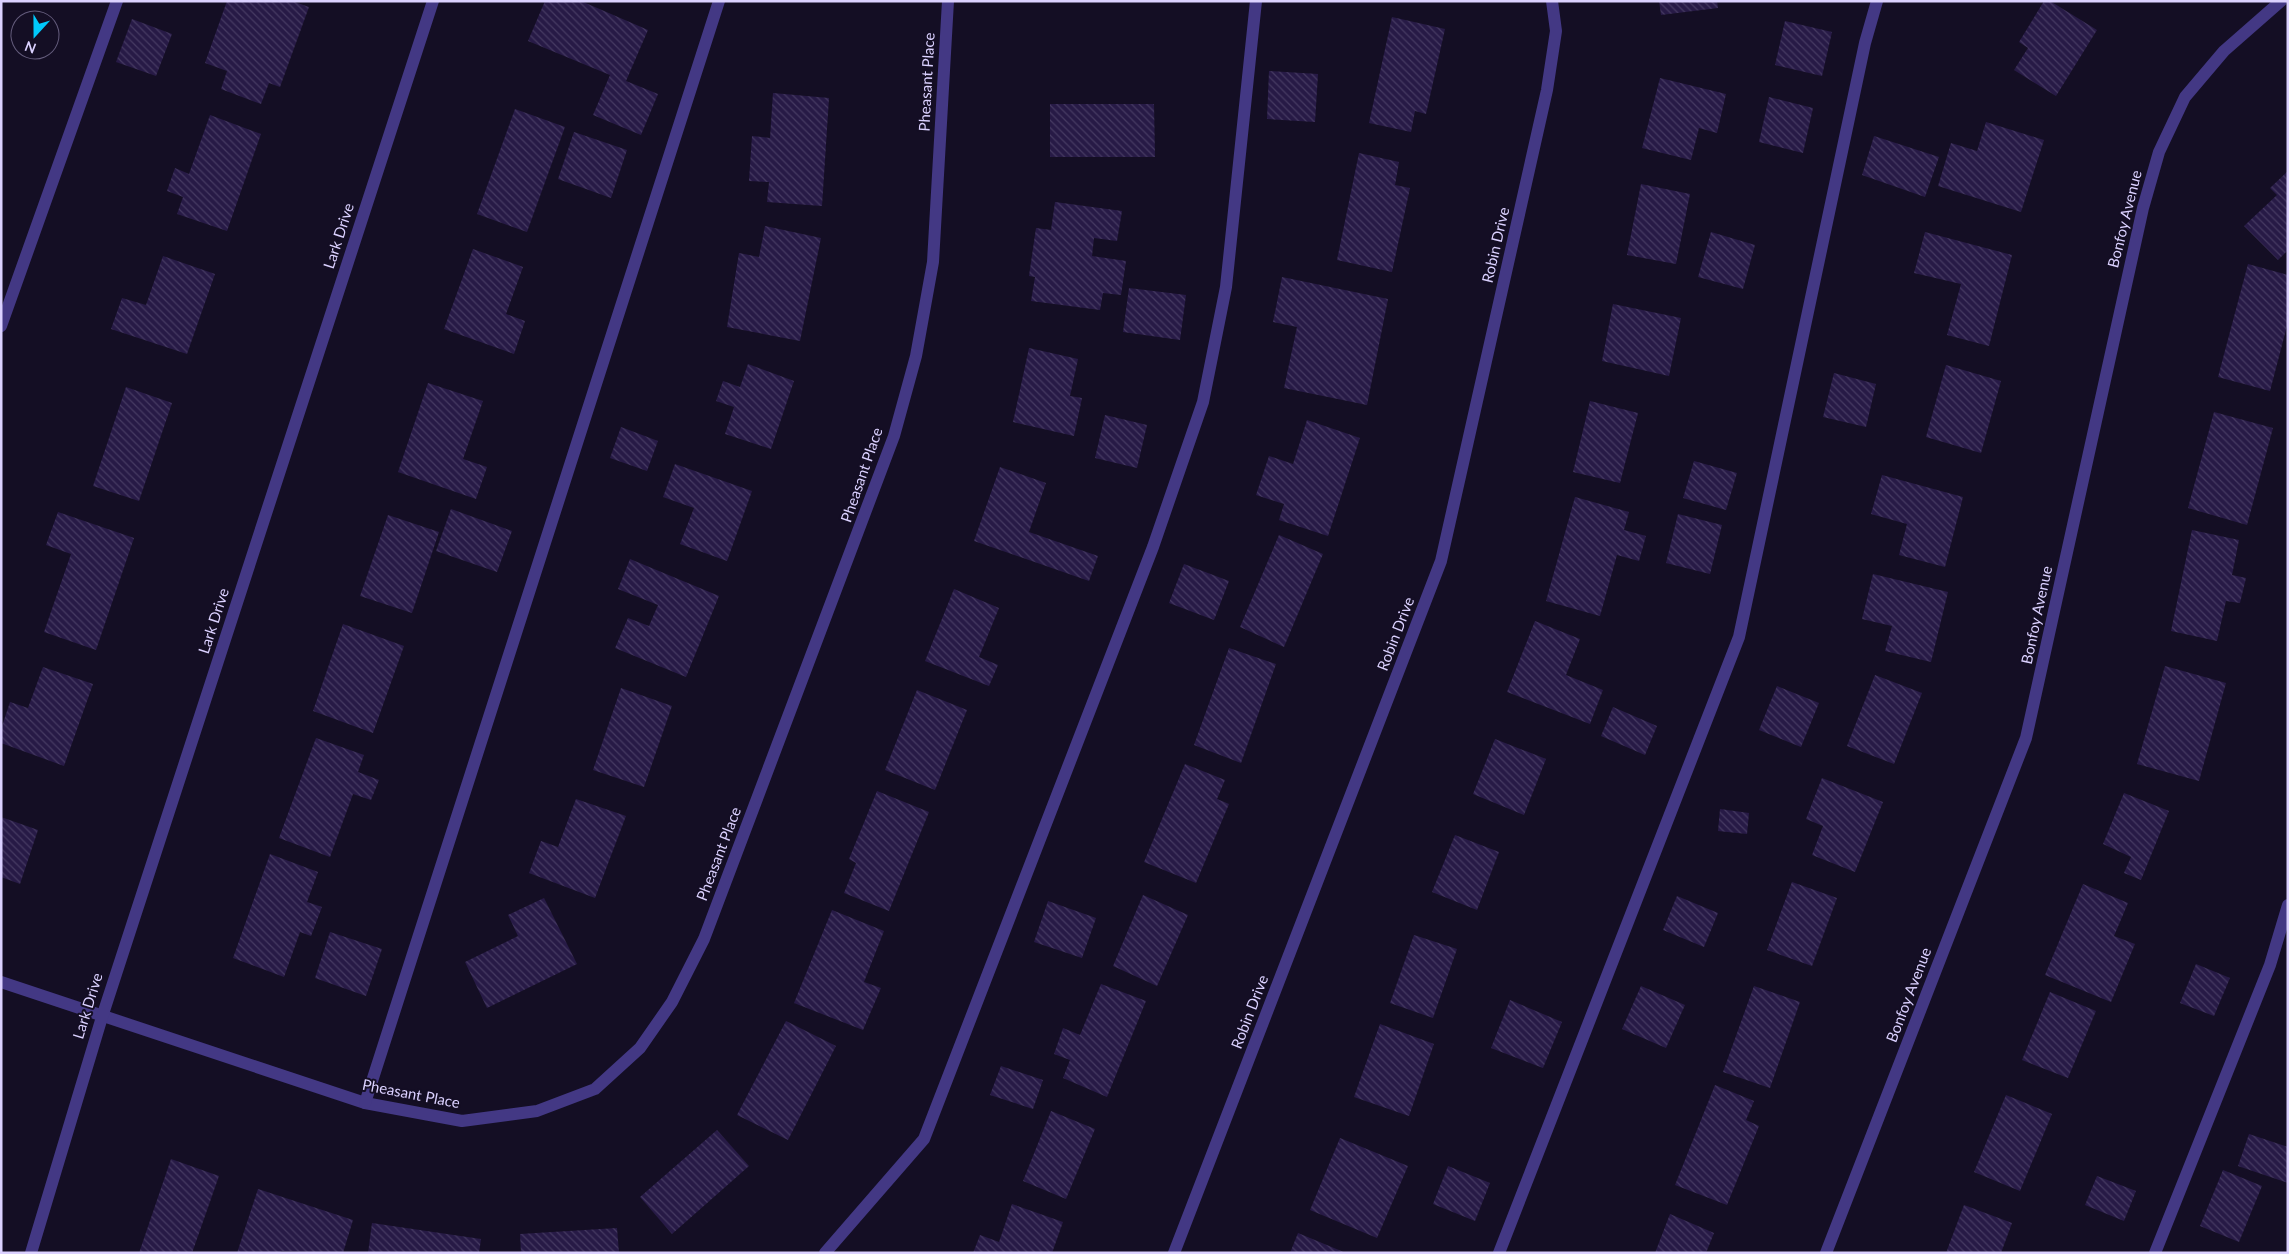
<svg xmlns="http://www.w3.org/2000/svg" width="2289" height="1254" viewBox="0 0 2289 1254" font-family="Lato,sans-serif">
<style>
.building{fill:url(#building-back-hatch)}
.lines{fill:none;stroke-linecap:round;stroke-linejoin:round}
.minor{stroke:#433884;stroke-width:12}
.labels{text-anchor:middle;stroke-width:4;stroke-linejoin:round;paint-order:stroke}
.street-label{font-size:15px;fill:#dbd1ff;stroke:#140e24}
</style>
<defs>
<pattern id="building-back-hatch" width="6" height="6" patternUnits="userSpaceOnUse" patternTransform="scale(1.25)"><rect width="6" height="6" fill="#271a46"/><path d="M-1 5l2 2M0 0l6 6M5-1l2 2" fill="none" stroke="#463a62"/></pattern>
</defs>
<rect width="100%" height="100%" fill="#140e24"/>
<!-- building -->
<g class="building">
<polygon points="227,1 292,1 309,7 280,87 269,83 261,104 221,89 227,71 205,63"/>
<polygon points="545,1 581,1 648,30 626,81 658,94 641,135 593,115 610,75 528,41"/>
<polygon points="1659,1 1717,1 1718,8 1661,15"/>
<polygon points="2044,1 2050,1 2097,30 2056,96 2014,70 2028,48 2019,42"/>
<polygon points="1392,17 1445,29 1426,114 1415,111 1411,132 1369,123"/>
<polygon points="132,19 172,34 156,76 116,62"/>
<polygon points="1785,21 1832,32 1822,76 1775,65"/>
<polygon points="1269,71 1318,74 1315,122 1267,119"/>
<polygon points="1660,78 1726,94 1717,133 1699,128 1691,160 1642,148"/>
<polygon points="773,93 829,98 822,206 767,202 769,182 749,181 752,136 770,138"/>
<polygon points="1769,97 1813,108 1803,153 1759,142"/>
<polygon points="1050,104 1154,104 1155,157 1050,157"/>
<polygon points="515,109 565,127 527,232 477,214"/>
<polygon points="210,115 261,134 227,231 177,214 183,197 167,191 175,168 189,174"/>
<polygon points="1986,122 2044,140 2021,212 1938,186 1951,143 1977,151"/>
<polygon points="574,132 627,150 611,198 558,179"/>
<polygon points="1874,136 1939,157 1925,197 1862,175"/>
<polygon points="1359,153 1399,162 1395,185 1410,188 1392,272 1337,260"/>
<polygon points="2288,171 2288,250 2278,260 2244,226 2277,195 2270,188"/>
<polygon points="1641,184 1690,194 1676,264 1627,255"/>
<polygon points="1055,202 1122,211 1117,241 1094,238 1092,256 1126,261 1121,295 1103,293 1100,310 1031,301 1035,277 1029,276 1036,228 1051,230"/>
<polygon points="765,226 821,238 800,341 727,327 739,253 759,257"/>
<polygon points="1711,232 1755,245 1743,289 1698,277"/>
<polygon points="1925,232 2012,255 1989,346 1947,335 1961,284 1914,273"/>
<polygon points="473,249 523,267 506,314 525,321 514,354 444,329"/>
<polygon points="163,256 215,274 187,354 111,329 122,298 146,305"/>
<polygon points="2248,264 2288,275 2288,322 2270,391 2218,377"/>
<polygon points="1282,277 1388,299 1367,405 1284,388 1297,327 1273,322"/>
<polygon points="1129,288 1186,295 1180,340 1123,332"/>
<polygon points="1613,304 1681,318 1669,376 1602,361"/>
<polygon points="1029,348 1078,359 1070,396 1082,398 1074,436 1013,422"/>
<polygon points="748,364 794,381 771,449 725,434 734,407 716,401 723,381 740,387"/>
<polygon points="1946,365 2001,381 1981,453 1926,437"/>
<polygon points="1834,373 1876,384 1866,427 1823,417"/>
<polygon points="428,383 483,401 463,459 487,467 476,499 398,472"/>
<polygon points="126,387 172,403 139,501 93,486"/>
<polygon points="1590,401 1638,413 1620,483 1573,472"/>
<polygon points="2214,412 2273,428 2247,525 2188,508"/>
<polygon points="1105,415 1147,425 1137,468 1095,458"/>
<polygon points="1307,420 1360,438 1328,536 1279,520 1284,504 1256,495 1269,456 1293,464"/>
<polygon points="621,427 658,441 647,471 610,458"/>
<polygon points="1694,461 1737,473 1726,510 1683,498"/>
<polygon points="675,464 752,491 727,561 680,544 694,508 663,497"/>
<polygon points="1000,467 1046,483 1029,532 1098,556 1089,581 974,541"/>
<polygon points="1882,475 1963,497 1945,567 1899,555 1907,524 1871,514"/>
<polygon points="1575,497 1629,512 1624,530 1646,536 1639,561 1617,555 1600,616 1546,601"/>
<polygon points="451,509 512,531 497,572 436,551"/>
<polygon points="58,512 134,538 96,650 44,632 71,554 46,545"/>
<polygon points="1678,514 1722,525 1710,574 1666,563"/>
<polygon points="388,515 439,532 412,613 360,596"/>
<polygon points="2192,530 2239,540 2232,575 2246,578 2240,603 2226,601 2217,641 2171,631"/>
<polygon points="1279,535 1323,554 1284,647 1240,627"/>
<polygon points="630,559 719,596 686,677 615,648 628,618 649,626 658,605 618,589"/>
<polygon points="1184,564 1229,581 1214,620 1169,603"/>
<polygon points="1873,574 1948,592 1931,662 1885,651 1892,626 1862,619"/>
<polygon points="954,589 999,608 979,657 998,665 989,686 925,661"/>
<polygon points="1535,621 1580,639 1566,675 1603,690 1590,724 1507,692"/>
<polygon points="343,624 404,646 373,733 313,711"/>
<polygon points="1229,648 1276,664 1241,763 1194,745"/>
<polygon points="2165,666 2226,683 2199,781 2137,764"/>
<polygon points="43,667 93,684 64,766 1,743 1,729 10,702 28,708"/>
<polygon points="1875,675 1922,693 1894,764 1847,746"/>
<polygon points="1777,686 1819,703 1801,747 1759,730"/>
<polygon points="621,688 672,706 644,787 593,770"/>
<polygon points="917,690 967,710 935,790 885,770"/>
<polygon points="1613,707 1657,726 1645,755 1601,736"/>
<polygon points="316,738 364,755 358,772 379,780 371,800 353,794 330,857 279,838"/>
<polygon points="1495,739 1546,759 1524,815 1473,794"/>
<polygon points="1185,764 1225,780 1217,799 1229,804 1196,883 1144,862"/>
<polygon points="1822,778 1883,802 1855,872 1812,855 1823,826 1806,819"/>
<polygon points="877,791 929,812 889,911 844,893 856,863 849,859"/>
<polygon points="2124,793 2169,811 2141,880 2124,873 2131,857 2103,844"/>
<polygon points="576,799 626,816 595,898 529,873 541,841 558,847"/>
<polygon points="1720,809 1749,813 1747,834 1718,831"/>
<polygon points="1,817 38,830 20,884 1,877"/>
<polygon points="1455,835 1499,852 1477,910 1432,892"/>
<polygon points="270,854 318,872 307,902 322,907 311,936 300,932 284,977 233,958"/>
<polygon points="1792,882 1837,898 1812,966 1767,950"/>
<polygon points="2083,884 2128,903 2114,936 2135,944 2111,1002 2045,975"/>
<polygon points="1143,895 1188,915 1157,986 1113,966"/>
<polygon points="1677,896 1718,913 1704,947 1663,930"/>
<polygon points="544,898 577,964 487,1008 465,962 518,936 508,915"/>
<polygon points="1048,901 1096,918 1082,958 1034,942"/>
<polygon points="832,910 884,931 864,982 881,988 863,1030 794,1003"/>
<polygon points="330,932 382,949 366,996 315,978"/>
<polygon points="1414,935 1457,949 1433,1018 1390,1003"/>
<polygon points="2196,964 2230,978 2214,1016 2180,1003"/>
<polygon points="1101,984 1146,1001 1107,1097 1063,1078 1070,1060 1054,1054 1063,1028 1080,1035"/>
<polygon points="1641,986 1685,1005 1666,1048 1622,1029"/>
<polygon points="1754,986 1800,1002 1770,1088 1723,1072"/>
<polygon points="2050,992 2096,1011 2068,1078 2022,1060"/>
<polygon points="1510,1000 1562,1022 1543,1068 1491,1048"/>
<polygon points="786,1021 836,1046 788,1140 737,1115"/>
<polygon points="1380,1024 1434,1044 1409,1116 1354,1097"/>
<polygon points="1001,1066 1043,1080 1033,1109 990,1095"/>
<polygon points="1715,1085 1754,1101 1746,1120 1759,1126 1727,1205 1675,1185"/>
<polygon points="2006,1095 2052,1114 2020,1191 1974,1172"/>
<polygon points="1051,1111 1095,1129 1066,1199 1023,1181"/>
<polygon points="717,1130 749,1166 672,1234 640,1197"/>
<polygon points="2249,1134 2288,1147 2288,1183 2238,1166"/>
<polygon points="1340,1138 1408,1166 1377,1238 1310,1210"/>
<polygon points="171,1159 219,1176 192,1253 139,1253"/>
<polygon points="1448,1166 1490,1183 1475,1221 1433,1204"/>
<polygon points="2223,1170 2262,1186 2239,1242 2200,1226"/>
<polygon points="2097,1176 2136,1191 2124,1221 2085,1205"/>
<polygon points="258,1189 353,1220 343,1253 281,1251 280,1253 237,1253"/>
<polygon points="1012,1204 1063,1222 1052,1253 973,1253 980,1235 999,1242"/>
<polygon points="1964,1205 2012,1223 2001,1253 1946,1253"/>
<polygon points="1670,1214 1714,1233 1706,1253 1655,1253"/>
<polygon points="372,1223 481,1239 479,1253 368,1253"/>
<polygon points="617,1228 619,1253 521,1253 520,1234"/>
<polygon points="1298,1233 1346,1253 1290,1253"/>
</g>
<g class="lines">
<!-- minor -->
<g class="minor">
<polyline points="1,326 117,1"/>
<polyline points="1,982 365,1103 462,1121 537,1111 595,1089 640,1048 672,1002 704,939 894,436 916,356 933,262 948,1"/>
<polyline points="365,1103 719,1"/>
<polyline points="31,1253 102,1017 433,1"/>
<polyline points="825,1253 924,1139 1153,547 1203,402 1226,287 1256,1"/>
<polyline points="1174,1253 1441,561 1547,90 1556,31 1552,1"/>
<polyline points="1499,1253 1739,637 1865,43 1877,1"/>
<polyline points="1826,1253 2026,738 2143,208 2159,152 2185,97 2224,51 2281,1"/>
<polyline points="2155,1253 2270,965 2288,905"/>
</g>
</g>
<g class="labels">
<!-- street labels -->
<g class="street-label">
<text transform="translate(927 82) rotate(-87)" y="5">Pheasant Place</text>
<text transform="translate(2125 219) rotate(-76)" y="5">Bonfoy Avenue</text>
<text transform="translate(339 236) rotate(-72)" y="5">Lark Drive</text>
<text transform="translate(1496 245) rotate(-77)" y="5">Robin Drive</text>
<text transform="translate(862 475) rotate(-71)" y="5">Pheasant Place</text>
<text transform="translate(2037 615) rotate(-78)" y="5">Bonfoy Avenue</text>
<text transform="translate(214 621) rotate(-72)" y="5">Lark Drive</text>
<text transform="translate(1396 634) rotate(-69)" y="5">Robin Drive</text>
<text transform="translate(719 854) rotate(-69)" y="5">Pheasant Place</text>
<text transform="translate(1909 995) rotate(-69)" y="5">Bonfoy Avenue</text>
<text transform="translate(88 1006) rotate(-73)" y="5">Lark Drive</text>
<text transform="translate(1250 1012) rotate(-69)" y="5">Robin Drive</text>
<text transform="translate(411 1094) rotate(11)" y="5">Pheasant Place</text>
</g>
</g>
<!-- border -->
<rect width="2289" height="1254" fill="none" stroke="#dbd1ff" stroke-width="5"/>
<!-- north arrow -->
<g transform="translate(35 35) rotate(201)"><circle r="24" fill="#140e24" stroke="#645c7c"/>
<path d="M0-4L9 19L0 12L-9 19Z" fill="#00c9fc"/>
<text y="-8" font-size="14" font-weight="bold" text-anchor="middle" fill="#dbd1ff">N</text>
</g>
</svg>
